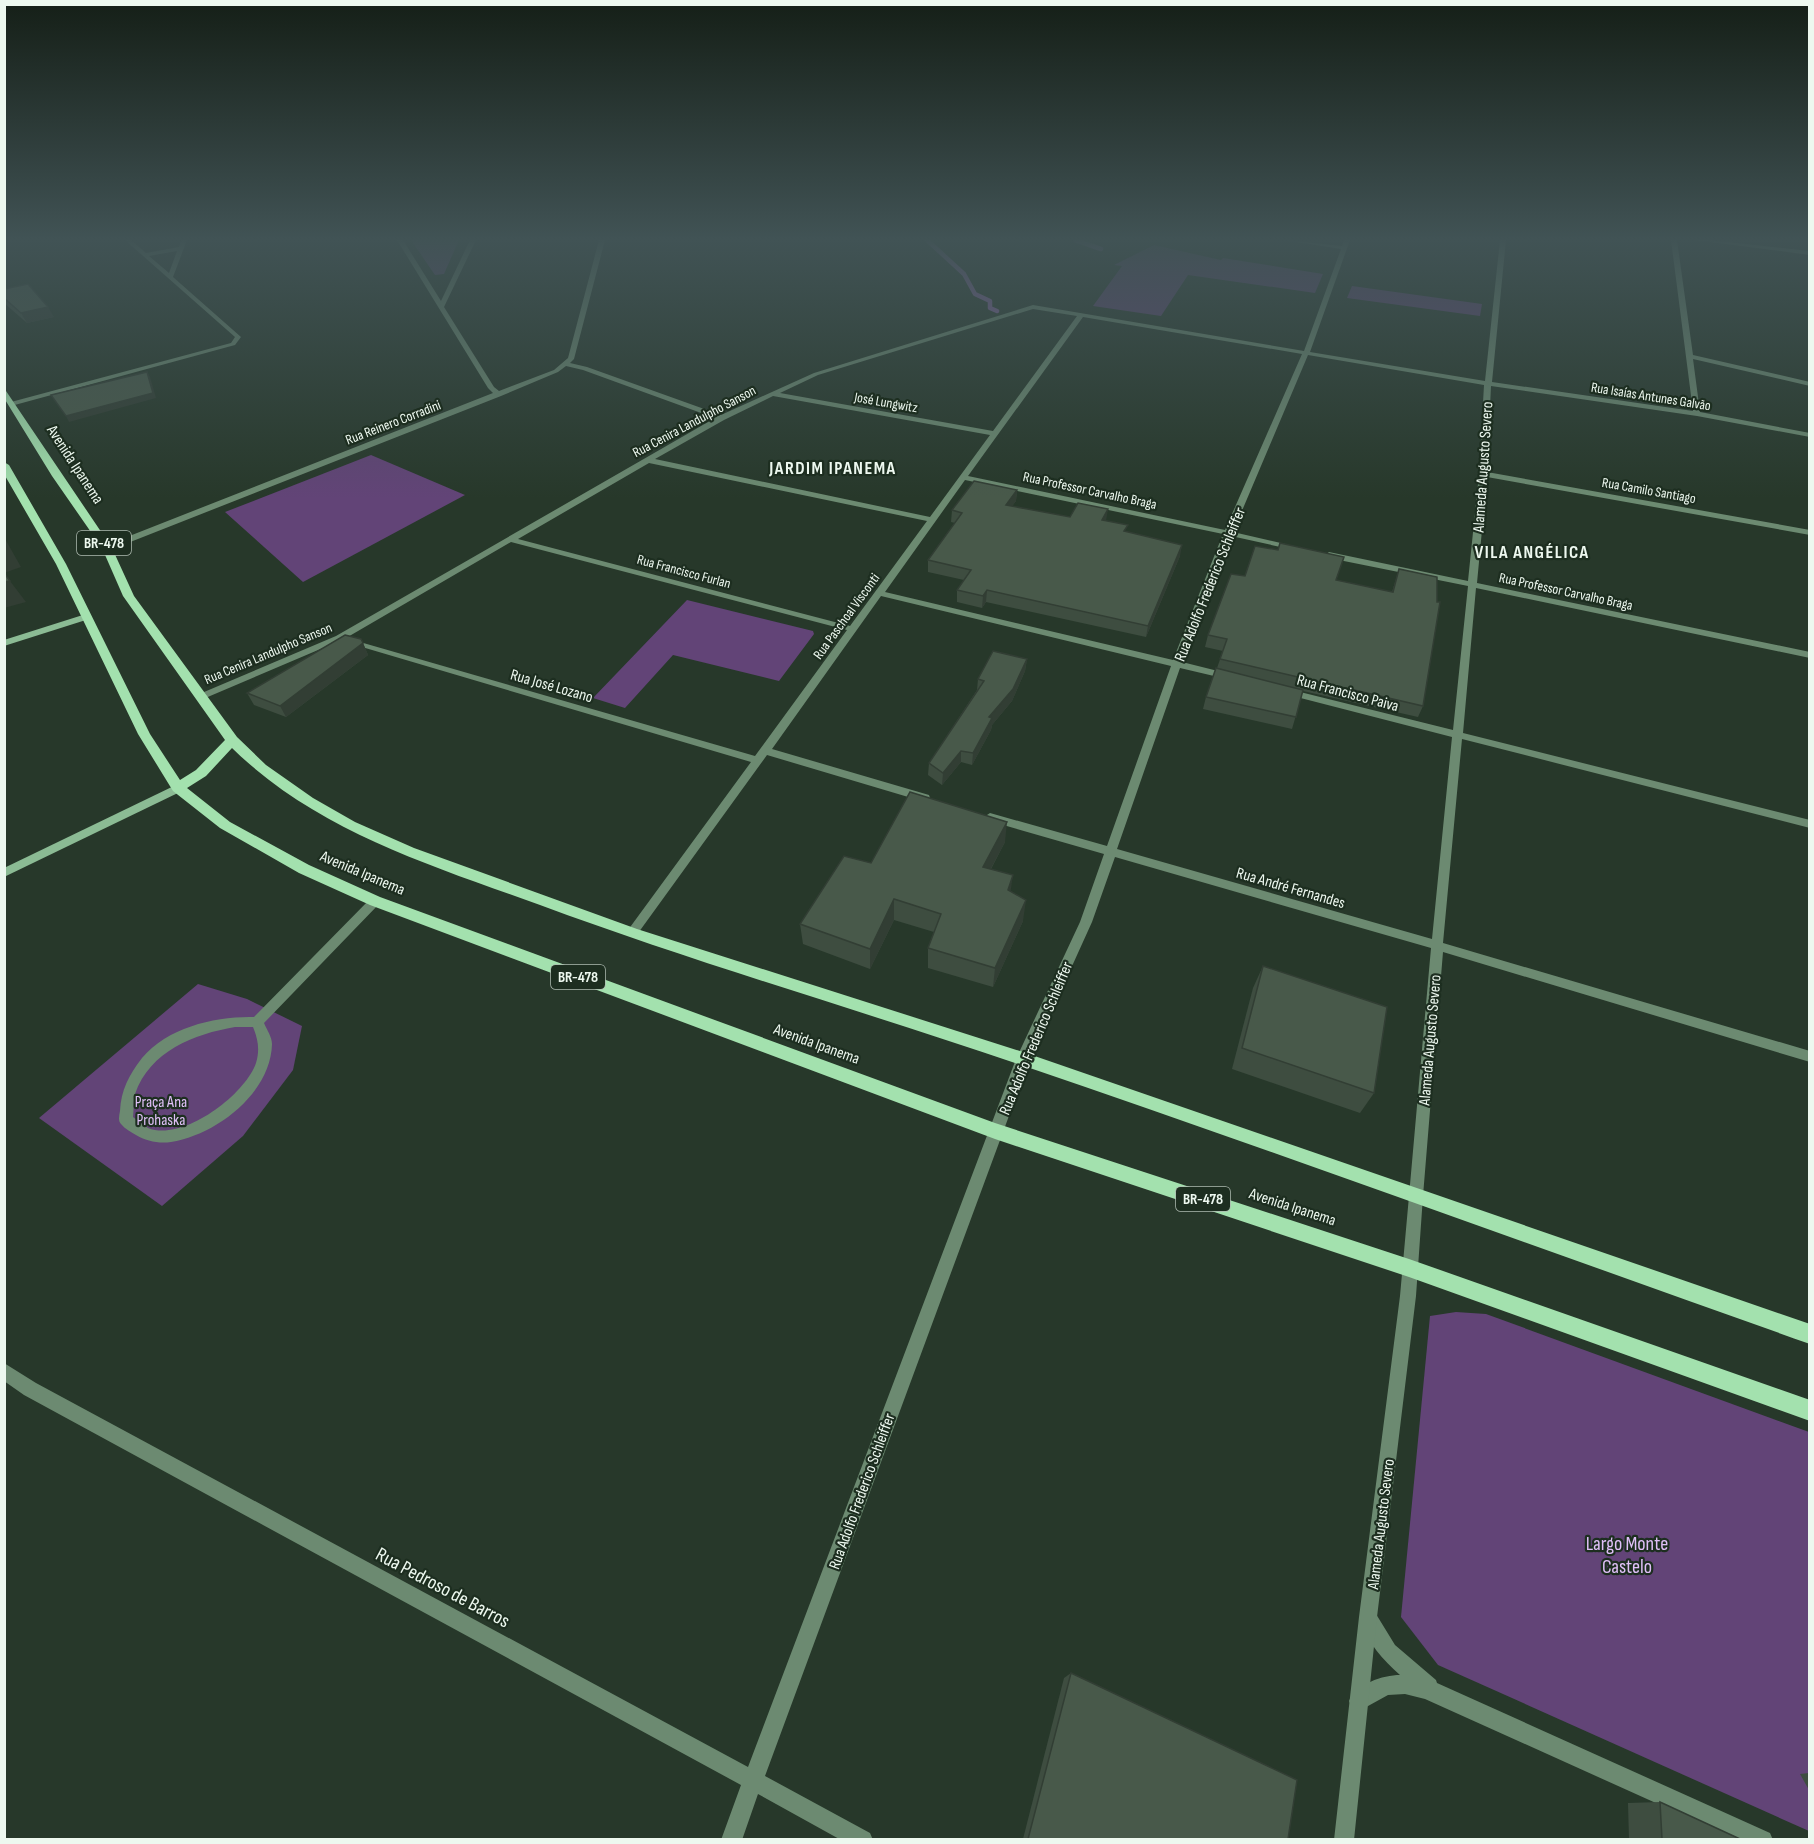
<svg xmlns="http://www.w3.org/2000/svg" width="1814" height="1844" viewBox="0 0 1814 1844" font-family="'Sofia Sans Condensed',sans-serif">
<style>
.green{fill:#624477}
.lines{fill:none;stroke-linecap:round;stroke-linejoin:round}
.stream{stroke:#8c64a8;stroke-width:4.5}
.minor{fill:#6c8a71;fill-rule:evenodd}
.tertiary{fill:#6c8a71;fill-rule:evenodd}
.secondary{fill:#8bbb94;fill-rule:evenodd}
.primary{fill:#a3e1ae;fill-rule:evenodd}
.wall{fill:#3e4d40}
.shaded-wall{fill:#323e34}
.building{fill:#48594a;stroke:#323e34;stroke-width:1.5}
.labels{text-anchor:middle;stroke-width:4.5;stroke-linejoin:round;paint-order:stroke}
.far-street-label{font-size:14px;fill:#edf8ef;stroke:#1d2e20}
.shield{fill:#1d2e20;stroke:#afbbb1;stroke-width:1.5}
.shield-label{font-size:15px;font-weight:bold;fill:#edf8ef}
.street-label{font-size:16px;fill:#edf8ef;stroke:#1d2e20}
.park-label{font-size:16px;fill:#e0c0f8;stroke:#1d2e20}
.far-district-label{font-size:18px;font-weight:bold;letter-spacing:1.5px;fill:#edf8ef;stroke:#1d2e20}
.near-park-label{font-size:20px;fill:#e0c0f8;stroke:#1d2e20}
.near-street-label{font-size:20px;fill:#edf8ef;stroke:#1d2e20}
</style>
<rect width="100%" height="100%" fill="#27382a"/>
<!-- green -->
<g class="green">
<polygon points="411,240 459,240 444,274 435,275"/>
<polygon points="1154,245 1221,260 1223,258 1323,274 1315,293 1188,275 1161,316 1093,306 1122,266 1114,265"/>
<polygon points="1352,286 1482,304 1480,316 1347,298"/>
<polygon points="371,455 465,495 303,582 225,512"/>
<polygon points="687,600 813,631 814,634 779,681 673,655 625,708 593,698"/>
<polygon points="198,984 247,999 302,1026 293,1070 243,1136 162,1206 39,1118"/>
<polygon points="1456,1312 1486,1314 1809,1432 1809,1831 1438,1665 1401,1617 1430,1316"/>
</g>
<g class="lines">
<!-- stream -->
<g class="stream">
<polyline points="927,240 964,274 975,294 990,301 990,308 997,311"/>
<polyline points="1075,240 1101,249"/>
</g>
<!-- minor -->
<g class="minor">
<path d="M 125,240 L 131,240 L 146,253 L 179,247 L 181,240 L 187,240 L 173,277 L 241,337 L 235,345 L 11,406 L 11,402 L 231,343 L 235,337 ZM 177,251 L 169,273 L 149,256 Z"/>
<path d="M 397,240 L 403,240 L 441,301 L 470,240 L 476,240 L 444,307 L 494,387 L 499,391 L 554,370 L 568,358 L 599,240 L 605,240 L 574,359 L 570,363 L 587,367 L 721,415 L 814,373 L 1033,305 L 1304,351 L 1341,249 L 1284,240 L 1342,246 L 1344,240 L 1350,240 L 1310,352 L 1485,381 L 1500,240 L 1506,240 L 1492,382 L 1693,411 L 1671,240 L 1677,240 L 1693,355 L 1810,382 L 1810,386 L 1693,359 L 1700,412 L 1810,433 L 1810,437 L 1697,416 L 1491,386 L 1487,472 L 1810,530 L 1810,535 L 1487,477 L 1477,583 L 1810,652 L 1810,658 L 1476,588 L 1463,733 L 1810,820 L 1810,828 L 1462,739 L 1443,943 L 1810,1051 L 1810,1062 L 1443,952 L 1423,1196 L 1421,1201 L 1416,1203 L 1411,1201 L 1409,1196 L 1431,948 L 1115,857 L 1092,922 L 1030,1059 L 765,1776 L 870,1833 L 873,1840 L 841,1840 L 758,1794 L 742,1840 L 721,1840 L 741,1785 L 24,1395 L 4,1381 L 4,1363 L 36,1383 L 748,1767 L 1016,1059 L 1080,922 L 1104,854 L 986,820 L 984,817 L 990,813 L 1107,846 L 1171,666 L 881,596 L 772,749 L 929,795 L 930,798 L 929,801 L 925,802 L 767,755 L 636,936 L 628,936 L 626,933 L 628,930 L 751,762 L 345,642 L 344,639 L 203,699 L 197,699 L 197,695 L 336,636 L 715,418 L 583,370 L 566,366 L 558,372 L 501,396 L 110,550 L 104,550 L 104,546 L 493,393 L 488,388 ZM 1033,309 L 1077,316 L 993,431 L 780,393 L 818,375 ZM 1083,317 L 1302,354 L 1225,530 L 968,476 ZM 1308,355 L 1484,385 L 1479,474 L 1468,581 L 1329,552 L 1325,555 L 1329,558 L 1468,586 L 1453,730 L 1288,689 L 1283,692 L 1285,694 L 1452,737 L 1432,939 L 1117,849 L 1180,668 L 1231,680 L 1236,677 L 1234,675 L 1182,662 L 1231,536 L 1294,550 L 1298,547 L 1233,532 ZM 773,396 L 990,435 L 930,517 L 655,459 L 724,420 ZM 649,463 L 927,521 L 850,626 L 518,539 ZM 965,480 L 1223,534 L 1173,660 L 885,592 ZM 511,542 L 847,630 L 755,756 L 346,638 Z"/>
<polygon points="1694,240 1709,240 1810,251 1810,255"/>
<path d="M 375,897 L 381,901 L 379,904 L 264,1023 C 267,1030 272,1037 272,1044 C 271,1093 216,1135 171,1142 C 159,1144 146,1141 136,1135 C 131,1132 125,1129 121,1124 C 118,1121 119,1116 120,1111 C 121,1090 129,1075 142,1058 C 168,1027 216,1016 254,1017 L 371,898 ZM 235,1027 L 253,1027 C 258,1039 260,1050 256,1063 C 245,1095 183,1142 148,1128 C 143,1125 138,1121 133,1117 C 134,1110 133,1101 135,1094 C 150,1051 194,1034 235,1027 Z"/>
<path d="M 1369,1612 L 1376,1614 L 1395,1645 L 1436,1680 L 1437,1683 L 1770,1833 L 1773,1840 L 1738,1840 L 1425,1699 L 1405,1694 L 1388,1695 L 1359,1711 L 1352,1708 L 1349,1701 C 1356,1684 1383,1675 1400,1675 C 1382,1659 1369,1644 1360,1621 L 1362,1614 Z"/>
</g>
<!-- tertiary -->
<polygon class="tertiary" points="1416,1189 1421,1191 1423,1196 1416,1296 1377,1617 1354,1840 1334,1840 1359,1617 1400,1296 1409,1196 1411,1191"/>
<!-- secondary -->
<g class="secondary">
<polygon points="86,614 91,617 89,619 4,646 4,640"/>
<polygon points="178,784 183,788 182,791 4,877 4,868"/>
</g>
<!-- primary -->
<path class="primary" d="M 4,388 L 112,548 L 134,596 L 237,737 L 266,765 L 313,798 L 355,822 L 414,848 L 637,929 L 1023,1052 L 1810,1324 L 1810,1344 C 1548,1251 1287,1156 1024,1066 C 863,1011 699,964 540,905 C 430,865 317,831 232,748 L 206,776 L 187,788 L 230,822 L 309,865 L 380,897 L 995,1123 L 1409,1259 L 1810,1400 L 1810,1421 L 1409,1277 L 995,1139 L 370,905 L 299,873 L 220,828 L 173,791 L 138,734 L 56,564 L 4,474 L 4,462 L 9,465 L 66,564 L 150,734 L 180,780 L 196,770 L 225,740 L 123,596 L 102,548 L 52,476 L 4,398 Z"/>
</g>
<!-- wall -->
<g class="wall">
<polygon points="4,289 54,317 27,323 4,303"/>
<polygon points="1017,490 1016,501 1012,506 1070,517 1106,521 1127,532 1180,556 1146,637 986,602 982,608 957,602 957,590 964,580 928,572 928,560 955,523 951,522 952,510"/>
<polygon points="1399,569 1423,706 1418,717 1303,691 1292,729 1203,709 1206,697 1217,668 1223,651 1205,647 1208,635 1245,576 1336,580 1392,592"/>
<polygon points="363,643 368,655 286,717 254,705 247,693"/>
<polygon points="1027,659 1025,671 1012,701 992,725 991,730 972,765 961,762 942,785 928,775 929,763 977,690 978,679"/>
<polygon points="1005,842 991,869 1011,892 1023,921 993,987 928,968 928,948 934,932 894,920 870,969 803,944 800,924 871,863"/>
<polygon points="1263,966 1374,1093 1360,1113 1232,1069 1253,988"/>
<polygon points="1071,1673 1288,1839 1023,1839 1064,1678"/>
<polygon points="1809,1773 1809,1790 1800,1774"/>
<polygon points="1660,1802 1740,1839 1629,1839 1628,1803"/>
</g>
<!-- shaded-wall -->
<g class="shaded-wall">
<polygon points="48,307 54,317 27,323 21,313"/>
<polygon points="147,372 150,377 156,398 69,422 66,416"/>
<polygon points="1017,490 1016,501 1005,516 1006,505"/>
<polygon points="1108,509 1106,521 1100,532 1102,520"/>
<polygon points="4,537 21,567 4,573"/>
<polygon points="1182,545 1180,556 1146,637 1148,626"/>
<polygon points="10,581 26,602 4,608 4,582"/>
<polygon points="987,590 986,602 982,608 983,596"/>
<polygon points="363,643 368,655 286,717 280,706"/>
<polygon points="1027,659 1025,671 1012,701 992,725 991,730 972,765 973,753 989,717"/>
<polygon points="961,751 961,762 942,785 943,773"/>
<polygon points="1007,822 1005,842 981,887 983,867"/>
<polygon points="1013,875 1010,895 1008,890"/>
<polygon points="894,899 894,920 870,969 870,949"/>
<polygon points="1026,900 1023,921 993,987 995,968"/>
</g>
<!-- building -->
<g class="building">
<polygon points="28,284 48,307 21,313 4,298 4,289"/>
<polygon points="147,372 153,393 66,416 51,395"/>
<polygon points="974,481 1017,490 1006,505 1070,517 1078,503 1108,509 1102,520 1128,525 1124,531 1182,545 1148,626 987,590 983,596 957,590 971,570 928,560 962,513 952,510"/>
<polygon points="1280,543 1344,557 1336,580 1393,592 1399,569 1437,577 1437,602 1440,602 1423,706 1220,659 1227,639 1208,635 1231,574 1245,576 1255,546 1278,550"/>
<polygon points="4,573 10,581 4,582"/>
<polygon points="345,635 361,639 363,643 280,706 247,693"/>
<polygon points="993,651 1027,659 1013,689 989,717 992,718 973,753 961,751 943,773 929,763 984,681 978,679"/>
<polygon points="1216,668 1303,690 1296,717 1206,697"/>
<polygon points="910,792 1007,822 983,867 1013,875 1008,890 1026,900 995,968 928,948 941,914 894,899 870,949 800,924 844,856 871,863"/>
<polygon points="1263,966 1387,1007 1374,1093 1242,1048"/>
<polygon points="1071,1673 1297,1780 1288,1839 1028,1839"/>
<polygon points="1660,1802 1740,1839 1662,1839"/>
</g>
<!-- sky -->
<linearGradient id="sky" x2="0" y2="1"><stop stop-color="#151f17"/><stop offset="0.48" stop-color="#415355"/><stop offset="1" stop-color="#415355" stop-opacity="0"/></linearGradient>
<rect width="1814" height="498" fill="url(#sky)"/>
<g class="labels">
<!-- far-street labels -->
<g class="far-street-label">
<text transform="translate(1651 396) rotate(9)" y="5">Rua Isaías Antunes Galvão</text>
<text transform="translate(886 402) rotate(10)" y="5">José Lungwitz</text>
<text transform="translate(694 421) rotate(-28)" y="5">Rua Cenira Landulpho Sanson</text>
<text transform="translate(393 422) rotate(-21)" y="5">Rua Reinero Corradini</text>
<text transform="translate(1090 490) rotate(12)" y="5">Rua Professor Carvalho Braga</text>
<text transform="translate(1649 490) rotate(10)" y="5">Rua Camilo Santiago</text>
<text transform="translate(684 571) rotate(15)" y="5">Rua Francisco Furlan</text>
<text transform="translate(1566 591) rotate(12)" y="5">Rua Professor Carvalho Braga</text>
<text transform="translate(846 616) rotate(-54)" y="5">Rua Paschoal Visconti</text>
<text transform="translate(268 653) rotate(-23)" y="5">Rua Cenira Landulpho Sanson</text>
</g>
<!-- shield labels -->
<g class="shield">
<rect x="77" y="531" width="54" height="24" rx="4.5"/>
<rect x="551" y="965" width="54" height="24" rx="4.5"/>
<rect x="1176" y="1187" width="54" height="24" rx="4.5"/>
</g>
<g class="shield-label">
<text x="104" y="548">BR-478</text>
<text x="578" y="982">BR-478</text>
<text x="1203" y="1204">BR-478</text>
</g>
<!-- street labels -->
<g class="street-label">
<text transform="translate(76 464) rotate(57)" y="6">Avenida Ipanema</text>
<text transform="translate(1482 467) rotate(-86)" y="6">Alameda Augusto Severo</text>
<text transform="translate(1209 584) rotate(-68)" y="6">Rua Adolfo Frederico Schleiffer</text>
<text transform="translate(552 685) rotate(16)" y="6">Rua José Lozano</text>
<text transform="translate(1348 692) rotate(15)" y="6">Rua Francisco Paiva</text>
<text transform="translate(363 872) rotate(23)" y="6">Avenida Ipanema</text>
<text transform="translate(1291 887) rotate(16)" y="6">Rua André Fernandes</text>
<text transform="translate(1035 1038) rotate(-67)" y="6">Rua Adolfo Frederico Schleiffer</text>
<text transform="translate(1429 1040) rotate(-85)" y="6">Alameda Augusto Severo</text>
<text transform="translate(817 1043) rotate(20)" y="6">Avenida Ipanema</text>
<text transform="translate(1293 1206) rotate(18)" y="6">Avenida Ipanema</text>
<text transform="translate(861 1491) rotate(-70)" y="6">Rua Adolfo Frederico Schleiffer</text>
<text transform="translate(1380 1524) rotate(-83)" y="6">Alameda Augusto Severo</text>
</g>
<!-- park labels -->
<g class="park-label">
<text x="161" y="1107">Praça Ana<tspan x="161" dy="18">Prohaska</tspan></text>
</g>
<!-- far-district labels -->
<g class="far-district-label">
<text x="833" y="474">JARDIM IPANEMA</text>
<text x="1532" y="558">VILA ANGÉLICA</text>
</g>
<!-- near-park labels -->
<g class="near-park-label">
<text x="1627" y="1550">Largo Monte<tspan x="1627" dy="23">Castelo</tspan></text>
</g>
<!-- near-street labels -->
<g class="near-street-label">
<text transform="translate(443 1587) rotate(28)" y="7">Rua Pedroso de Barros</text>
</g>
</g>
<!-- border -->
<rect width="1814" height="1844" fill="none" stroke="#edf8ef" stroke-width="12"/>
</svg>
